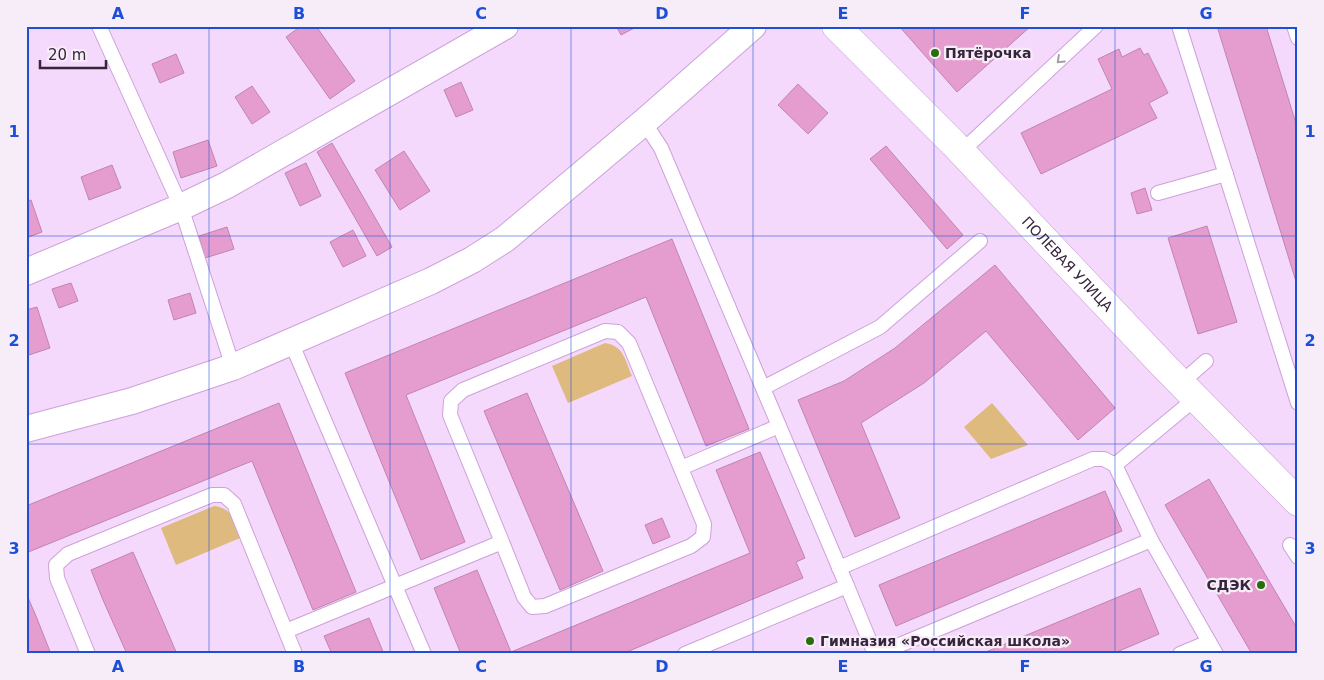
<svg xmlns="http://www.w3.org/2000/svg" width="1324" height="680" viewBox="0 0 1324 680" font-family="'DejaVu Sans',sans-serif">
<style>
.green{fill:#deba7f}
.building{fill:#e59dcf;stroke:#c184ae}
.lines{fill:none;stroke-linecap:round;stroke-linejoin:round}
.lane-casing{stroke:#cda1d9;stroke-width:16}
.street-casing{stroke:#cda1d9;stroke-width:28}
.secondary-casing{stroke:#cda1d9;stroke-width:29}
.lane{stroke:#fff;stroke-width:14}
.street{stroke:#fff;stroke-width:26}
.secondary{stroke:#fff;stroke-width:28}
.oneway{stroke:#a59da7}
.grid{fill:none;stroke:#1d4ed8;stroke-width:1;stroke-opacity:0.55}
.poi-dot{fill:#296e0a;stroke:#f7edf9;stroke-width:2}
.labels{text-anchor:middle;stroke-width:4.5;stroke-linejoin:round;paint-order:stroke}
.poi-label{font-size:14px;font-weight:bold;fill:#37253c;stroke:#f7edf9;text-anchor:start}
.street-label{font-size:14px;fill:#37253c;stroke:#f7edf9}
.neatline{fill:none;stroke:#1d4ed8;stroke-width:2}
.grid-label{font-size:16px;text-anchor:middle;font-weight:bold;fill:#1d4ed8}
</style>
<rect width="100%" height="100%" fill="#f4d9fc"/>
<!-- green -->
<g class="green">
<path d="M 605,343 C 624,346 625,360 632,376 L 568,403 L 552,366 Z"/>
<polygon points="992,403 1028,445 991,459 964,427"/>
<path d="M 214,506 C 233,508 234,522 240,538 L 176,565 L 161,528 Z"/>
</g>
<!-- building -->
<g class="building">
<polygon points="301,26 316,26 355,81 330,99 286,37"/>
<polygon points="616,26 638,26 621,35"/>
<polygon points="899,26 1031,26 957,92"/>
<polygon points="1217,26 1266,26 1298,130 1298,288"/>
<polygon points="1140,48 1144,55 1148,53 1168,93 1149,103 1157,118 1041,174 1021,133 1112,89 1098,59 1119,49 1122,57"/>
<polygon points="176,54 184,73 160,83 152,64"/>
<polygon points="461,82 473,110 456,117 444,90"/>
<polygon points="798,84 828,113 808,134 778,105"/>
<polygon points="252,86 270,112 252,124 235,97"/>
<polygon points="208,140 217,166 181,178 173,152"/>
<polygon points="332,143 392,247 377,256 317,152"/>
<polygon points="886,146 963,235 947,249 870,159"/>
<polygon points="404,151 430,191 400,210 375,170"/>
<polygon points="306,163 321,196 300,206 285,173"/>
<polygon points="112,165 121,188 89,200 81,177"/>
<polygon points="1145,188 1152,210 1137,214 1131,193"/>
<polygon points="31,200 42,232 26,238 26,202"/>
<polygon points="1207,226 1237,322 1198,334 1168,238"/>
<polygon points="227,227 234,249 205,258 199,236"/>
<polygon points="353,230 366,256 343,267 330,242"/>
<polygon points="672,239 749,429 706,446 646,297 406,395 465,542 421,560 345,373"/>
<polygon points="995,265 1115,408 1078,440 986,331 924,383 861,423 900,518 855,537 798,400 844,381 895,348"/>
<polygon points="71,283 78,301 59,308 52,289"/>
<polygon points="190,293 196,313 174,320 168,300"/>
<polygon points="37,307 50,348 26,356 26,310"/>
<polygon points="527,393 603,571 560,590 484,411"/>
<polygon points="279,403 356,592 313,610 252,461 26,553 26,506"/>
<polygon points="760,452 805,558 796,562 803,578 622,654 461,654 434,588 477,570 511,652 750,553 716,470"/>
<polygon points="1209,479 1298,630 1298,654 1252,654 1165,505"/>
<polygon points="1105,491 1122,531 896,626 879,585"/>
<polygon points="662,518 670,537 653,544 645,525"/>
<polygon points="133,552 177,654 127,654 103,600 91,570"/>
<polygon points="1140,588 1159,634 1112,654 981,654"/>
<polygon points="26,593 36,616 51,654 26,654"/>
<polygon points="369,618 384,654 332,654 324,636"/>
</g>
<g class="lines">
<!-- lane casing -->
<g class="lane-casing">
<g id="lane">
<polyline points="99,26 181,207 233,367"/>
<polyline points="1179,26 1298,403"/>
<polyline points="1294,26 1298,38"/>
<polyline points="644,122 661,148 847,586"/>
<polyline points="961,152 1096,26"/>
<polyline points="1158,193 1226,174"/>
<polyline points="291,342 424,654"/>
<polyline points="1181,383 1206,361"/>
<polyline points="763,388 880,327 980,241"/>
<polyline points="1115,465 1196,398"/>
<polyline points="681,468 779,426"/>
<polyline points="1290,545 1298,557"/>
<polyline points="839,568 1093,459 1104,459 1115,465 1151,540 1216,654"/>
<polyline points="286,631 502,542 450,415 451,401 463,390 605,331 618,332 629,343 704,524 703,537 691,546 545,606 532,607 524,597 502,542"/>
<polyline points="88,654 57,578 56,565 68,554 212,495 224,495 234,504 295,654"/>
<polyline points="685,654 847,586 875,654"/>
<polyline points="878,654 1151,540"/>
<polyline points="1180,654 1209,642"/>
</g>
</g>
<!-- street casing -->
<g class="street-casing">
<g id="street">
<polyline points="26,272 181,207 227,185 505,26"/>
<polyline points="26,429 132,401 233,367 431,281 472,260 505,239 644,122 753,26"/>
</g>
</g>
<!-- secondary casing -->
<g class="secondary-casing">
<g id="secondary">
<path id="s1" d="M 836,26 L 954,144 L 1163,365 L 1298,502"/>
</g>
</g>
<!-- lane -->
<use href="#lane" class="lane"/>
<!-- street -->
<use href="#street" class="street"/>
<!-- secondary -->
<use href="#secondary" class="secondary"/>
</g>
<!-- one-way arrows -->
<defs><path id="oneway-chevron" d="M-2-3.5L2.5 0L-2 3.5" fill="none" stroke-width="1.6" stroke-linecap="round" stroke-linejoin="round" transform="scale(1.25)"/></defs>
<use class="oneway" href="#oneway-chevron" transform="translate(1060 60) rotate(137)"/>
<!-- grid -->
<path class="grid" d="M 209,26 L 209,654M 390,26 L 390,654M 571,26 L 571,654M 753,26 L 753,654M 934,26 L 934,654M 1115,26 L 1115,654M 26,236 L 1298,236M 26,444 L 1298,444"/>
<!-- markers -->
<g class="poi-dot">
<circle cx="935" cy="53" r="5"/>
<circle cx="1261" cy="585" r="5"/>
<circle cx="810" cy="641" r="5"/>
</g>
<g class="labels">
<!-- poi labels -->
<g class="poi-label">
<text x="945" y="58">Пятёрочка</text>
<text x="1251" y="590" text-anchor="end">СДЭК</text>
<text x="820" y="646">Гимназия «Российская школа»</text>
</g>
<!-- street labels -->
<g class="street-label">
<text dy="5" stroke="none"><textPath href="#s1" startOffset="332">ПОЛЕВАЯ УЛИЦА</textPath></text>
</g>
</g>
<!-- border -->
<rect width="1324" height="680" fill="none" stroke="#f7edf9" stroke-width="55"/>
<!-- scale -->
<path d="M40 60v8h66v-8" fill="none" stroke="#37253c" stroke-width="2.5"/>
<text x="48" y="60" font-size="15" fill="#37253c" stroke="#f7edf9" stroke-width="4" paint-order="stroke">20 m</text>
<rect x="28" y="28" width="1268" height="624" class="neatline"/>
<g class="grid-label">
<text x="118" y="19">A</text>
<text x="299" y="19">B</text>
<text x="481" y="19">C</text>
<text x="662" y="19">D</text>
<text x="843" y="19">E</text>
<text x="1025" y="19">F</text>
<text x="1206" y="19">G</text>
<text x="14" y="137">1</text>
<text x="1310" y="137">1</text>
<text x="14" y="346">2</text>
<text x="1310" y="346">2</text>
<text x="14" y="554">3</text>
<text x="1310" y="554">3</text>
<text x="118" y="672">A</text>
<text x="299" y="672">B</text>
<text x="481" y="672">C</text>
<text x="662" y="672">D</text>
<text x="843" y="672">E</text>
<text x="1025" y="672">F</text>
<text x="1206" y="672">G</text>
</g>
</svg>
